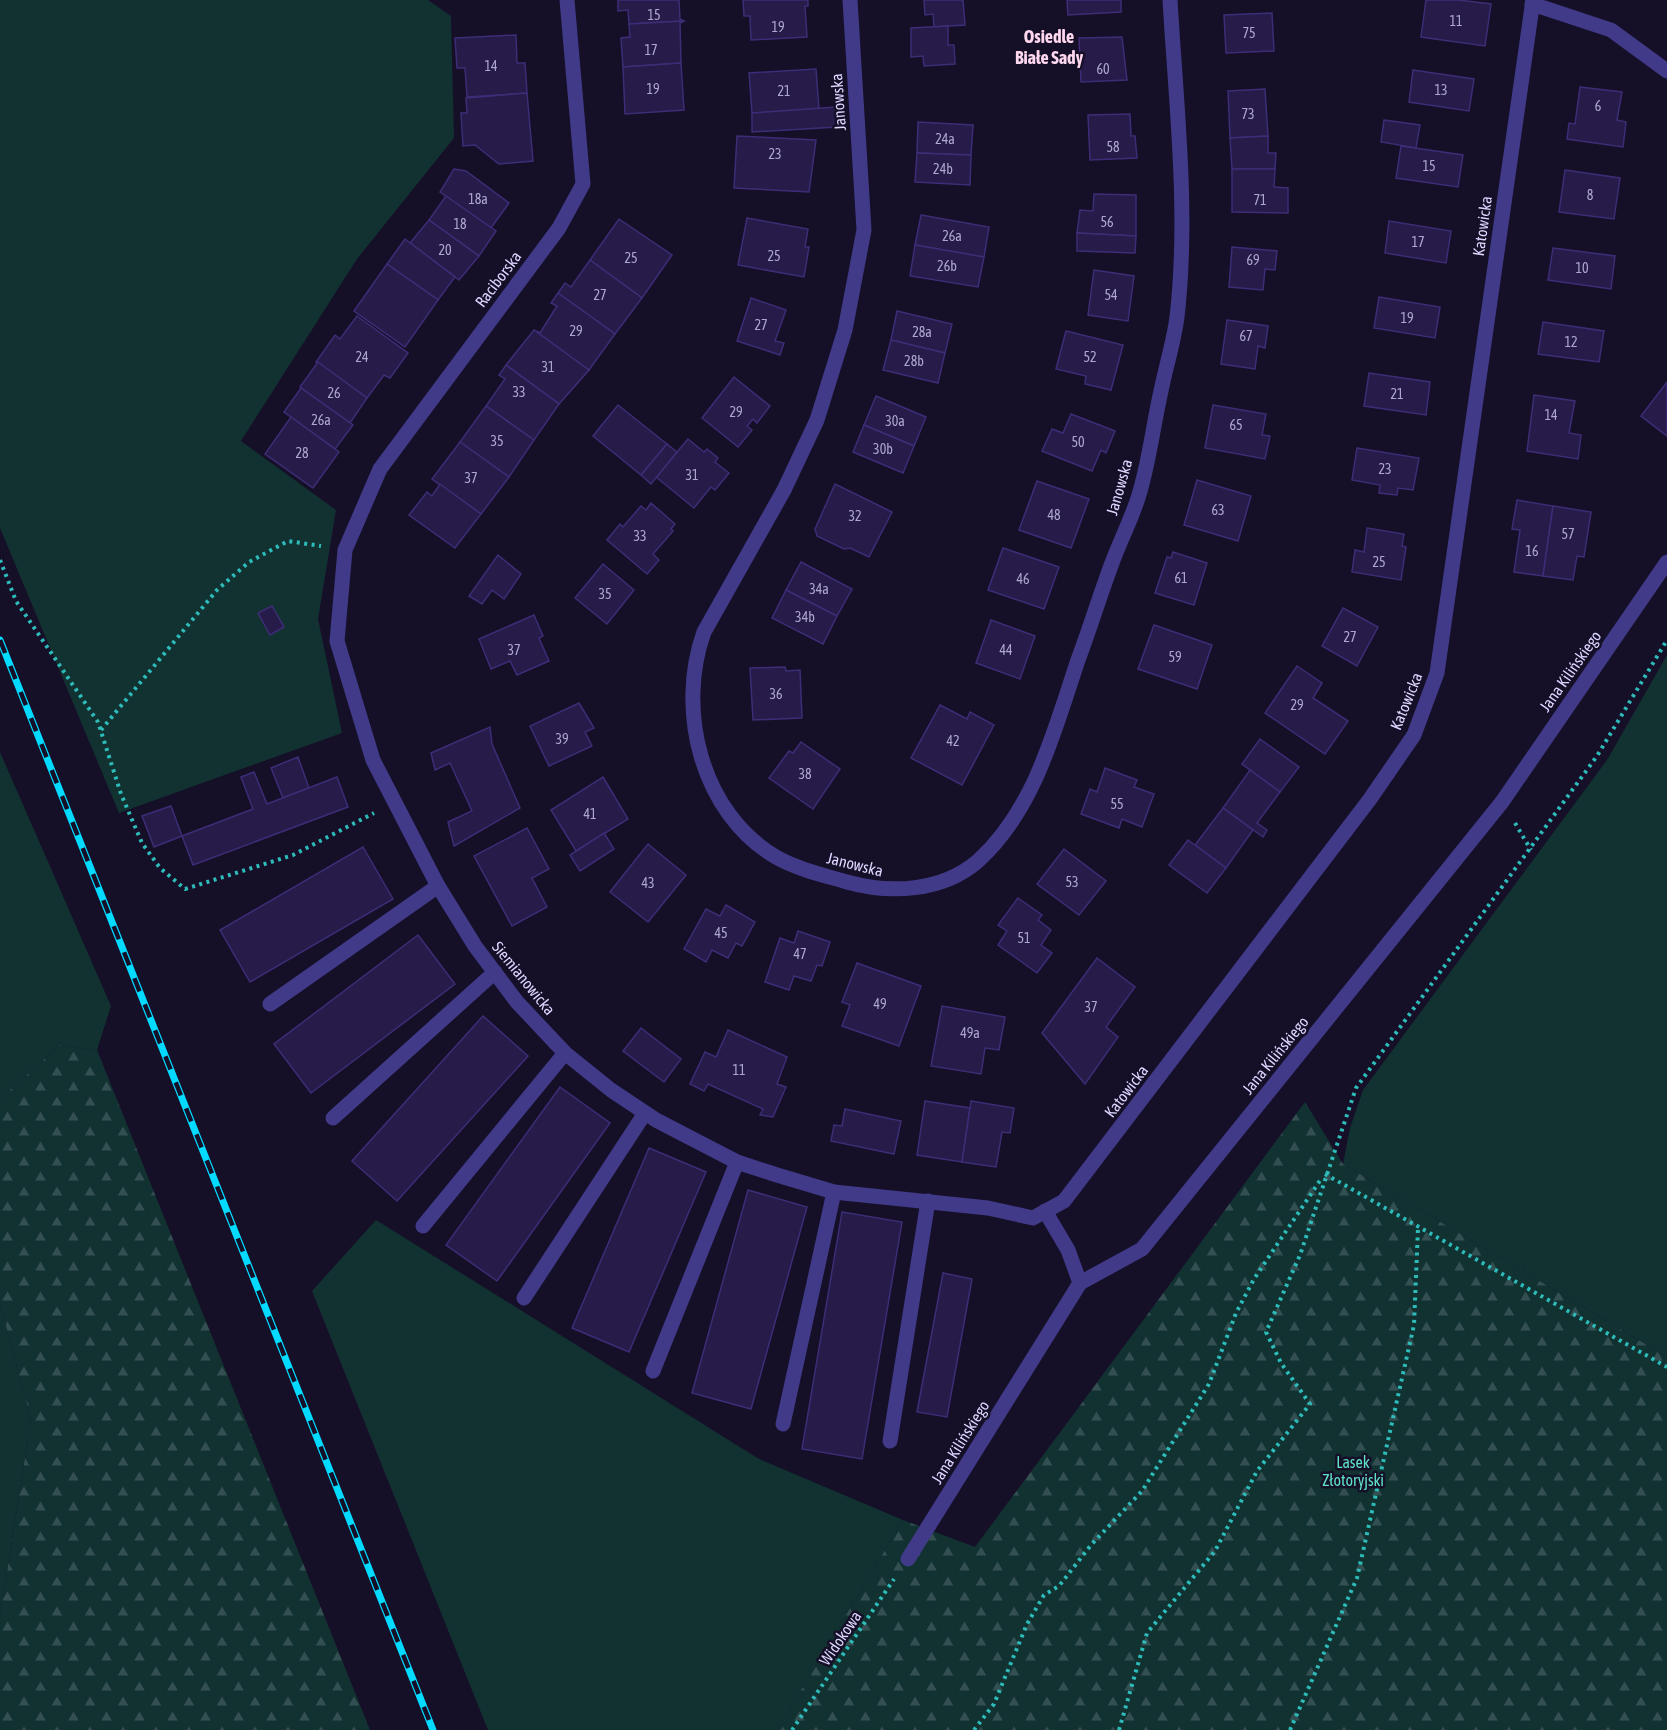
<svg xmlns="http://www.w3.org/2000/svg" width="1667" height="1730" viewBox="0 0 1667 1730" font-family="'Asap Condensed',sans-serif">
<style>
.green{fill:#123232}
.forest{fill:url(#forest-firs)}
.building{fill:#261b49;stroke:#3e2d76;stroke-width:1.5}
.lines{fill:none;stroke-linecap:round;stroke-linejoin:round}
.path{stroke:#2dbcba;stroke-width:4;stroke-dasharray:3 4.5;stroke-linecap:butt}
.minor{stroke:#403a88;stroke-width:15}
.rail-casing{stroke:#02daff;stroke-width:7}
.rail{stroke:#150f28;stroke-width:4.5;stroke-dasharray:14;stroke-linecap:butt}
.labels{text-anchor:middle;stroke-width:5;stroke-linejoin:round;paint-order:stroke}
.number-label{font-size:14px;fill:#afa7d2}
.street-label{font-size:16px;fill:#ddd6ff;stroke:#150f28}
.park-label{font-size:16px;fill:#5fe2c7;stroke:#150f28}
.neighbourhood-label{font-size:18px;font-weight:bold;fill:#ffd8ef;stroke:#150f28}
</style>
<defs>
<pattern id="forest-firs" width="22" height="20" patternUnits="userSpaceOnUse" patternTransform="scale(1.5)"><rect width="22" height="20" fill="#123232"/><path d="M5 1l3.5 6h-7zM16 11l3.5 6h-7z" fill="#344f51"/></pattern>
</defs>
<rect width="100%" height="100%" fill="#150f28"/>
<!-- green -->
<g class="green">
<polygon points="0,0 428,0 451,16 454,138 357,259 241,441 336,510 318,619 342,733 119,813 0,528"/>
<polygon points="1667,655 1667,1357 1343,1164 1350,1128 1363,1090 1607,760"/>
<polygon points="0,752 111,1006 97,1050 60,1045 0,1099"/>
<polygon points="376,1220 759,1459 903,1520 777,1730 488,1730 312,1291"/>
<polygon points="0,1304 31,1419 0,1617"/>
</g>
<!-- forest -->
<g class="forest">
<polygon points="60,1045 97,1050 370,1730 0,1730 0,1617 31,1419 0,1304 0,1099"/>
<polygon points="1305,1102 1343,1164 1667,1357 1667,1730 777,1730 903,1520 975,1547"/>
</g>
<!-- building -->
<g class="building">
<polygon points="618,0 679,0 680,19 684,21 629,24 628,10 618,11"/>
<polygon points="743,0 808,0 808,6 805,6 807,37 751,40 750,16 744,16"/>
<polygon points="924,0 963,0 965,25 934,27 933,14 925,15"/>
<polygon points="1067,0 1121,0 1121,12 1068,15"/>
<polygon points="1426,0 1459,0 1491,4 1485,46 1421,37"/>
<polygon points="1272,13 1274,51 1226,53 1224,15"/>
<polygon points="684,21 680,23 681,63 623,67 621,38 630,37 629,24"/>
<polygon points="948,26 948,45 954,45 955,64 924,66 923,56 911,57 911,28"/>
<polygon points="516,35 517,63 525,63 527,93 467,97 465,68 457,68 455,38"/>
<polygon points="1122,37 1127,80 1081,82 1079,38"/>
<polygon points="681,63 684,110 625,114 623,67"/>
<polygon points="816,69 819,109 752,113 749,73"/>
<polygon points="1413,70 1474,79 1469,111 1409,102"/>
<polygon points="1580,87 1622,92 1617,120 1626,122 1623,147 1567,139 1569,123 1575,124"/>
<polygon points="1265,89 1268,136 1230,138 1228,91"/>
<polygon points="527,93 533,161 499,164 475,145 463,146 461,113 467,113 466,98"/>
<polygon points="836,107 837,127 752,132 752,113"/>
<polygon points="1130,114 1131,136 1135,136 1137,158 1090,160 1088,115"/>
<polygon points="1384,120 1420,125 1416,148 1381,142"/>
<polygon points="918,122 973,125 971,155 917,153"/>
<polygon points="737,136 816,140 809,192 734,188"/>
<polygon points="1268,136 1268,153 1276,153 1275,169 1232,169 1230,138"/>
<polygon points="1401,146 1463,155 1458,187 1396,178"/>
<polygon points="917,153 971,155 970,185 915,182"/>
<polygon points="454,169 466,171 509,203 491,228 440,192"/>
<polygon points="1232,169 1275,169 1274,187 1288,188 1288,213 1232,212"/>
<polygon points="1565,170 1620,178 1614,219 1559,212"/>
<polygon points="1094,194 1136,195 1136,236 1077,233 1080,210 1093,211"/>
<polygon points="446,196 496,231 479,256 429,220"/>
<polygon points="921,215 989,227 984,257 915,245"/>
<polygon points="747,218 808,229 805,247 809,247 804,277 738,265"/>
<polygon points="619,219 672,255 642,298 590,260"/>
<polygon points="429,220 479,256 459,280 410,243"/>
<polygon points="1389,221 1451,231 1446,263 1385,253"/>
<polygon points="1077,233 1136,236 1135,253 1077,251"/>
<polygon points="405,239 455,277 438,300 387,264"/>
<polygon points="915,245 984,257 978,287 910,276"/>
<polygon points="1232,247 1277,251 1275,270 1265,269 1263,290 1229,287"/>
<polygon points="1553,248 1615,256 1611,289 1548,280"/>
<polygon points="590,260 642,298 615,334 558,293 565,283 571,287"/>
<polygon points="387,264 438,300 405,347 354,311"/>
<polygon points="1094,270 1134,276 1128,321 1088,315"/>
<polygon points="558,293 615,334 589,370 534,330 540,333 557,306 551,303"/>
<polygon points="1379,297 1440,307 1435,338 1374,328"/>
<polygon points="751,298 786,310 775,341 784,343 780,355 737,341"/>
<polygon points="897,311 952,324 945,353 891,340"/>
<polygon points="357,316 408,353 390,378 384,375 367,398 316,362 335,335 340,339"/>
<polygon points="1227,320 1268,326 1265,348 1258,346 1255,369 1221,364"/>
<polygon points="1543,322 1604,331 1599,362 1538,354"/>
<polygon points="534,330 589,370 559,404 506,365"/>
<polygon points="1066,331 1123,345 1111,390 1085,384 1086,376 1056,369"/>
<polygon points="891,340 945,353 938,383 883,370"/>
<polygon points="318,362 367,398 350,423 300,387"/>
<polygon points="506,365 559,404 534,440 486,406 505,379 499,375"/>
<polygon points="1369,373 1430,382 1426,415 1364,406"/>
<polygon points="734,377 770,406 757,423 753,419 747,426 752,430 738,447 702,418"/>
<polygon points="1667,382 1667,436 1641,416"/>
<polygon points="301,388 353,425 335,449 284,412"/>
<polygon points="1534,395 1575,401 1569,433 1581,435 1578,459 1527,451"/>
<polygon points="876,396 926,417 914,446 864,425"/>
<polygon points="618,405 667,444 641,475 593,436"/>
<polygon points="1213,405 1266,414 1262,435 1270,436 1265,459 1205,448"/>
<polygon points="486,406 534,440 509,477 460,442"/>
<polygon points="1071,414 1115,431 1106,453 1101,450 1092,471 1042,451 1052,429 1063,433"/>
<polygon points="291,417 339,452 313,488 265,454"/>
<polygon points="864,425 914,446 903,473 853,452"/>
<polygon points="688,439 704,452 707,449 718,458 715,462 729,473 715,490 711,487 694,508 656,477"/>
<polygon points="460,442 509,477 481,514 432,479"/>
<polygon points="667,444 677,452 651,484 641,475"/>
<polygon points="1357,448 1419,458 1413,490 1398,488 1397,495 1379,493 1380,485 1352,480"/>
<polygon points="1197,480 1251,496 1238,541 1184,525"/>
<polygon points="1037,481 1089,499 1071,548 1019,530"/>
<polygon points="440,484 481,514 455,548 409,515 427,492 432,496"/>
<polygon points="835,484 892,512 869,557 850,548 844,549 817,536 815,529"/>
<polygon points="1517,500 1553,506 1543,576 1514,572 1520,530 1512,529"/>
<polygon points="651,503 675,524 671,529 673,531 653,554 659,560 647,574 607,540 620,524 623,527 641,506 646,510"/>
<polygon points="1553,506 1591,512 1584,557 1577,556 1573,580 1543,576"/>
<polygon points="1367,528 1404,534 1402,546 1406,547 1401,580 1352,572 1355,550 1364,552"/>
<polygon points="1003,548 1059,567 1044,609 988,590"/>
<polygon points="1173,552 1207,563 1194,605 1155,593 1167,557 1171,558"/>
<polygon points="498,555 521,574 504,599 492,590 482,604 469,596"/>
<polygon points="801,562 852,589 837,616 786,590"/>
<polygon points="603,564 634,590 607,624 575,598"/>
<polygon points="786,590 837,616 823,644 772,618"/>
<polygon points="272,606 284,627 270,635 258,613"/>
<polygon points="1343,608 1378,627 1357,666 1322,646"/>
<polygon points="534,615 543,636 539,638 549,661 517,675 510,661 491,669 479,639"/>
<polygon points="991,620 1035,636 1020,679 976,663"/>
<polygon points="1154,625 1212,645 1197,689 1138,669"/>
<polygon points="1297,666 1322,683 1313,698 1348,721 1325,754 1265,713"/>
<polygon points="785,667 786,671 800,670 802,718 753,720 750,668"/>
<polygon points="579,703 594,728 585,732 592,746 549,766 530,726"/>
<polygon points="940,705 967,719 970,712 994,725 962,785 911,758"/>
<polygon points="490,727 492,744 520,808 454,846 448,822 472,811 450,763 435,770 431,753"/>
<polygon points="1260,739 1299,767 1280,792 1242,764"/>
<polygon points="801,742 840,769 813,809 769,778 789,751 793,753"/>
<polygon points="298,757 309,788 283,798 271,768"/>
<polygon points="1105,768 1137,780 1134,787 1154,794 1142,827 1122,819 1119,828 1081,814 1090,789 1097,792"/>
<polygon points="1250,770 1280,792 1257,823 1267,830 1263,837 1223,808"/>
<polygon points="254,772 267,804 337,777 348,807 193,865 182,836 253,809 241,777"/>
<polygon points="603,777 628,819 576,851 551,810"/>
<polygon points="171,806 182,836 154,847 142,816"/>
<polygon points="1223,808 1253,830 1226,868 1195,845"/>
<polygon points="527,828 549,869 532,878 547,907 512,926 474,856"/>
<polygon points="604,833 614,849 580,871 570,855"/>
<polygon points="1188,840 1226,868 1207,893 1169,865"/>
<polygon points="648,844 686,875 648,922 610,892"/>
<polygon points="363,847 393,899 250,982 220,930"/>
<polygon points="1064,849 1106,881 1079,915 1037,884"/>
<polygon points="1018,898 1042,915 1038,920 1051,930 1041,945 1052,953 1037,973 998,945 1007,931 998,925"/>
<polygon points="726,905 755,922 742,946 736,943 728,958 712,950 706,962 684,949 706,909 720,916"/>
<polygon points="798,931 830,942 822,966 817,965 811,981 794,976 789,990 765,982 780,938 794,943"/>
<polygon points="418,935 455,984 311,1093 274,1044"/>
<polygon points="1097,958 1135,987 1106,1027 1118,1037 1085,1084 1042,1033"/>
<polygon points="857,963 921,986 899,1046 842,1026 850,1005 842,1002"/>
<polygon points="942,1006 1005,1017 999,1050 985,1048 981,1074 931,1066"/>
<polygon points="483,1016 528,1056 397,1201 352,1161"/>
<polygon points="641,1028 681,1059 664,1082 623,1051"/>
<polygon points="728,1030 787,1057 777,1084 786,1087 773,1117 760,1115 763,1109 708,1084 704,1091 690,1084 705,1052 716,1057"/>
<polygon points="560,1087 610,1123 497,1281 446,1245"/>
<polygon points="925,1101 970,1108 962,1162 917,1155"/>
<polygon points="971,1101 1014,1108 1010,1133 1002,1132 996,1167 962,1162"/>
<polygon points="845,1109 901,1121 894,1154 831,1141 834,1125 842,1126"/>
<polygon points="649,1148 706,1172 629,1352 572,1328"/>
<polygon points="748,1190 807,1207 751,1409 692,1393"/>
<polygon points="842,1212 902,1222 862,1459 802,1449"/>
<polygon points="943,1273 972,1279 947,1417 917,1412"/>
</g>
<g class="lines">
<!-- path -->
<g class="path">
<polyline points="0,560 16,601 98,722 121,794 142,843 160,868 185,889 293,855 374,813"/>
<polyline points="101,730 217,590 249,562 288,541 321,546"/>
<polyline points="1515,823 1531,850"/>
<polyline points="1325,1174 1667,1367"/>
<polyline points="792,1730 894,1579"/>
<polyline points="974,1730 994,1704 1027,1624 1044,1595 1059,1586 1091,1545 1142,1491 1209,1384 1236,1313 1254,1279 1321,1179"/>
<polyline points="1119,1730 1147,1633 1215,1551 1257,1471 1310,1404 1281,1363 1266,1332 1300,1255 1356,1088 1597,756 1667,640"/>
<polyline points="1290,1730 1357,1578 1414,1325 1418,1228"/>
</g>
<!-- minor -->
<g class="minor">
<polyline points="567,0 583,184 559,228 380,469 345,550 337,641 373,760 438,886 475,946 517,1002 565,1053 611,1090 656,1120 737,1162 777,1175 834,1192 988,1208 1033,1218 1064,1201 1370,799 1414,735 1437,673 1533,0"/>
<path d="M 850,0 L 864,230 L 845,330 L 817,420 L 784,490 L 704,632 C 676,710 701,813 776,857 C 797,869 823,875 847,882 C 890,894 942,892 978,861 C 1035,809 1054,731 1078,660 C 1090,628 1100,595 1112,563 C 1120,541 1131,520 1138,498 C 1149,464 1153,426 1161,391 C 1166,366 1174,341 1177,317 C 1189,212 1176,104 1170,0"/>
<polyline points="1532,4 1611,30 1667,71"/>
<polyline points="270,1004 438,886"/>
<polyline points="333,1118 495,972"/>
<polyline points="1045,1211 1068,1250 1080,1283"/>
<polyline points="423,1226 565,1053"/>
<polyline points="524,1298 645,1113"/>
<polyline points="653,1371 737,1162"/>
<polyline points="783,1424 834,1192"/>
<polyline points="890,1441 928,1201"/>
<polyline points="908,1559 1080,1283 1142,1249 1502,802 1667,562"/>
</g>
<!-- rail casing -->
<g class="rail-casing">
<polyline id="rail" points="0,640 433,1730"/>
</g>
<!-- rail -->
<use href="#rail" class="rail"/>
</g>
<g class="labels">
<!-- number labels -->
<g class="number-label">
<text x="654" y="20">15</text>
<text x="1456" y="26">11</text>
<text x="778" y="32">19</text>
<text x="1249" y="38">75</text>
<text x="651" y="55">17</text>
<text x="491" y="71">14</text>
<text x="1103" y="74">60</text>
<text x="653" y="94">19</text>
<text x="1441" y="95">13</text>
<text x="784" y="96">21</text>
<text x="1598" y="111">6</text>
<text x="1248" y="119">73</text>
<text x="945" y="144">24a</text>
<text x="1113" y="152">58</text>
<text x="775" y="159">23</text>
<text x="1429" y="171">15</text>
<text x="943" y="174">24b</text>
<text x="1590" y="200">8</text>
<text x="478" y="204">18a</text>
<text x="1260" y="205">71</text>
<text x="1107" y="227">56</text>
<text x="460" y="229">18</text>
<text x="952" y="241">26a</text>
<text x="1418" y="247">17</text>
<text x="445" y="255">20</text>
<text x="774" y="261">25</text>
<text x="631" y="263">25</text>
<text x="1253" y="265">69</text>
<text x="947" y="271">26b</text>
<text x="1582" y="273">10</text>
<text x="600" y="300">27</text>
<text x="1111" y="300">54</text>
<text x="1407" y="323">19</text>
<text x="761" y="330">27</text>
<text x="576" y="336">29</text>
<text x="922" y="337">28a</text>
<text x="1246" y="341">67</text>
<text x="1571" y="347">12</text>
<text x="362" y="362">24</text>
<text x="1090" y="362">52</text>
<text x="914" y="366">28b</text>
<text x="548" y="372">31</text>
<text x="519" y="397">33</text>
<text x="334" y="398">26</text>
<text x="1397" y="399">21</text>
<text x="736" y="417">29</text>
<text x="1551" y="420">14</text>
<text x="321" y="425">26a</text>
<text x="895" y="426">30a</text>
<text x="1236" y="430">65</text>
<text x="497" y="446">35</text>
<text x="1078" y="447">50</text>
<text x="883" y="454">30b</text>
<text x="302" y="458">28</text>
<text x="1385" y="474">23</text>
<text x="692" y="480">31</text>
<text x="471" y="483">37</text>
<text x="1218" y="515">63</text>
<text x="1054" y="520">48</text>
<text x="855" y="521">32</text>
<text x="1568" y="539">57</text>
<text x="640" y="541">33</text>
<text x="1532" y="556">16</text>
<text x="1379" y="567">25</text>
<text x="1181" y="583">61</text>
<text x="1023" y="584">46</text>
<text x="819" y="594">34a</text>
<text x="605" y="599">35</text>
<text x="805" y="622">34b</text>
<text x="1350" y="642">27</text>
<text x="514" y="655">37</text>
<text x="1006" y="655">44</text>
<text x="1175" y="662">59</text>
<text x="776" y="699">36</text>
<text x="1297" y="710">29</text>
<text x="562" y="744">39</text>
<text x="953" y="746">42</text>
<text x="805" y="779">38</text>
<text x="1117" y="809">55</text>
<text x="590" y="819">41</text>
<text x="1072" y="887">53</text>
<text x="648" y="888">43</text>
<text x="721" y="938">45</text>
<text x="1024" y="943">51</text>
<text x="800" y="959">47</text>
<text x="880" y="1009">49</text>
<text x="1091" y="1012">37</text>
<text x="970" y="1038">49a</text>
<text x="739" y="1075">11</text>
</g>
<!-- street labels -->
<g class="street-label">
<text transform="translate(838 102) rotate(-94)" y="6">Janowska</text>
<text transform="translate(1482 226) rotate(-82)" y="6">Katowicka</text>
<text transform="translate(498 279) rotate(-53)" y="6">Raciborska</text>
<text transform="translate(1119 487) rotate(-74)" y="6">Janowska</text>
<text transform="translate(1570 671) rotate(-55)" y="6">Jana Kilińskiego</text>
<text transform="translate(1406 701) rotate(-68)" y="6">Katowicka</text>
<text transform="translate(855 864) rotate(14)" y="6">Janowska</text>
<text transform="translate(524 978) rotate(51)" y="6">Siemianowicka</text>
<text transform="translate(1275 1055) rotate(-51)" y="6">Jana Kilińskiego</text>
<text transform="translate(1126 1091) rotate(-53)" y="6">Katowicka</text>
<text transform="translate(960 1442) rotate(-58)" y="6">Jana Kilińskiego</text>
<text transform="translate(840 1638) rotate(-56)" y="6">Widokowa</text>
</g>
<!-- park labels -->
<g class="park-label">
<text x="1353" y="1468">Lasek<tspan x="1353" dy="18">Złotoryjski</tspan></text>
</g>
<!-- neighbourhood labels -->
<g class="neighbourhood-label">
<text x="1049" y="43">Osiedle<tspan x="1049" dy="21">Białe Sady</tspan></text>
</g>
</g>
</svg>
